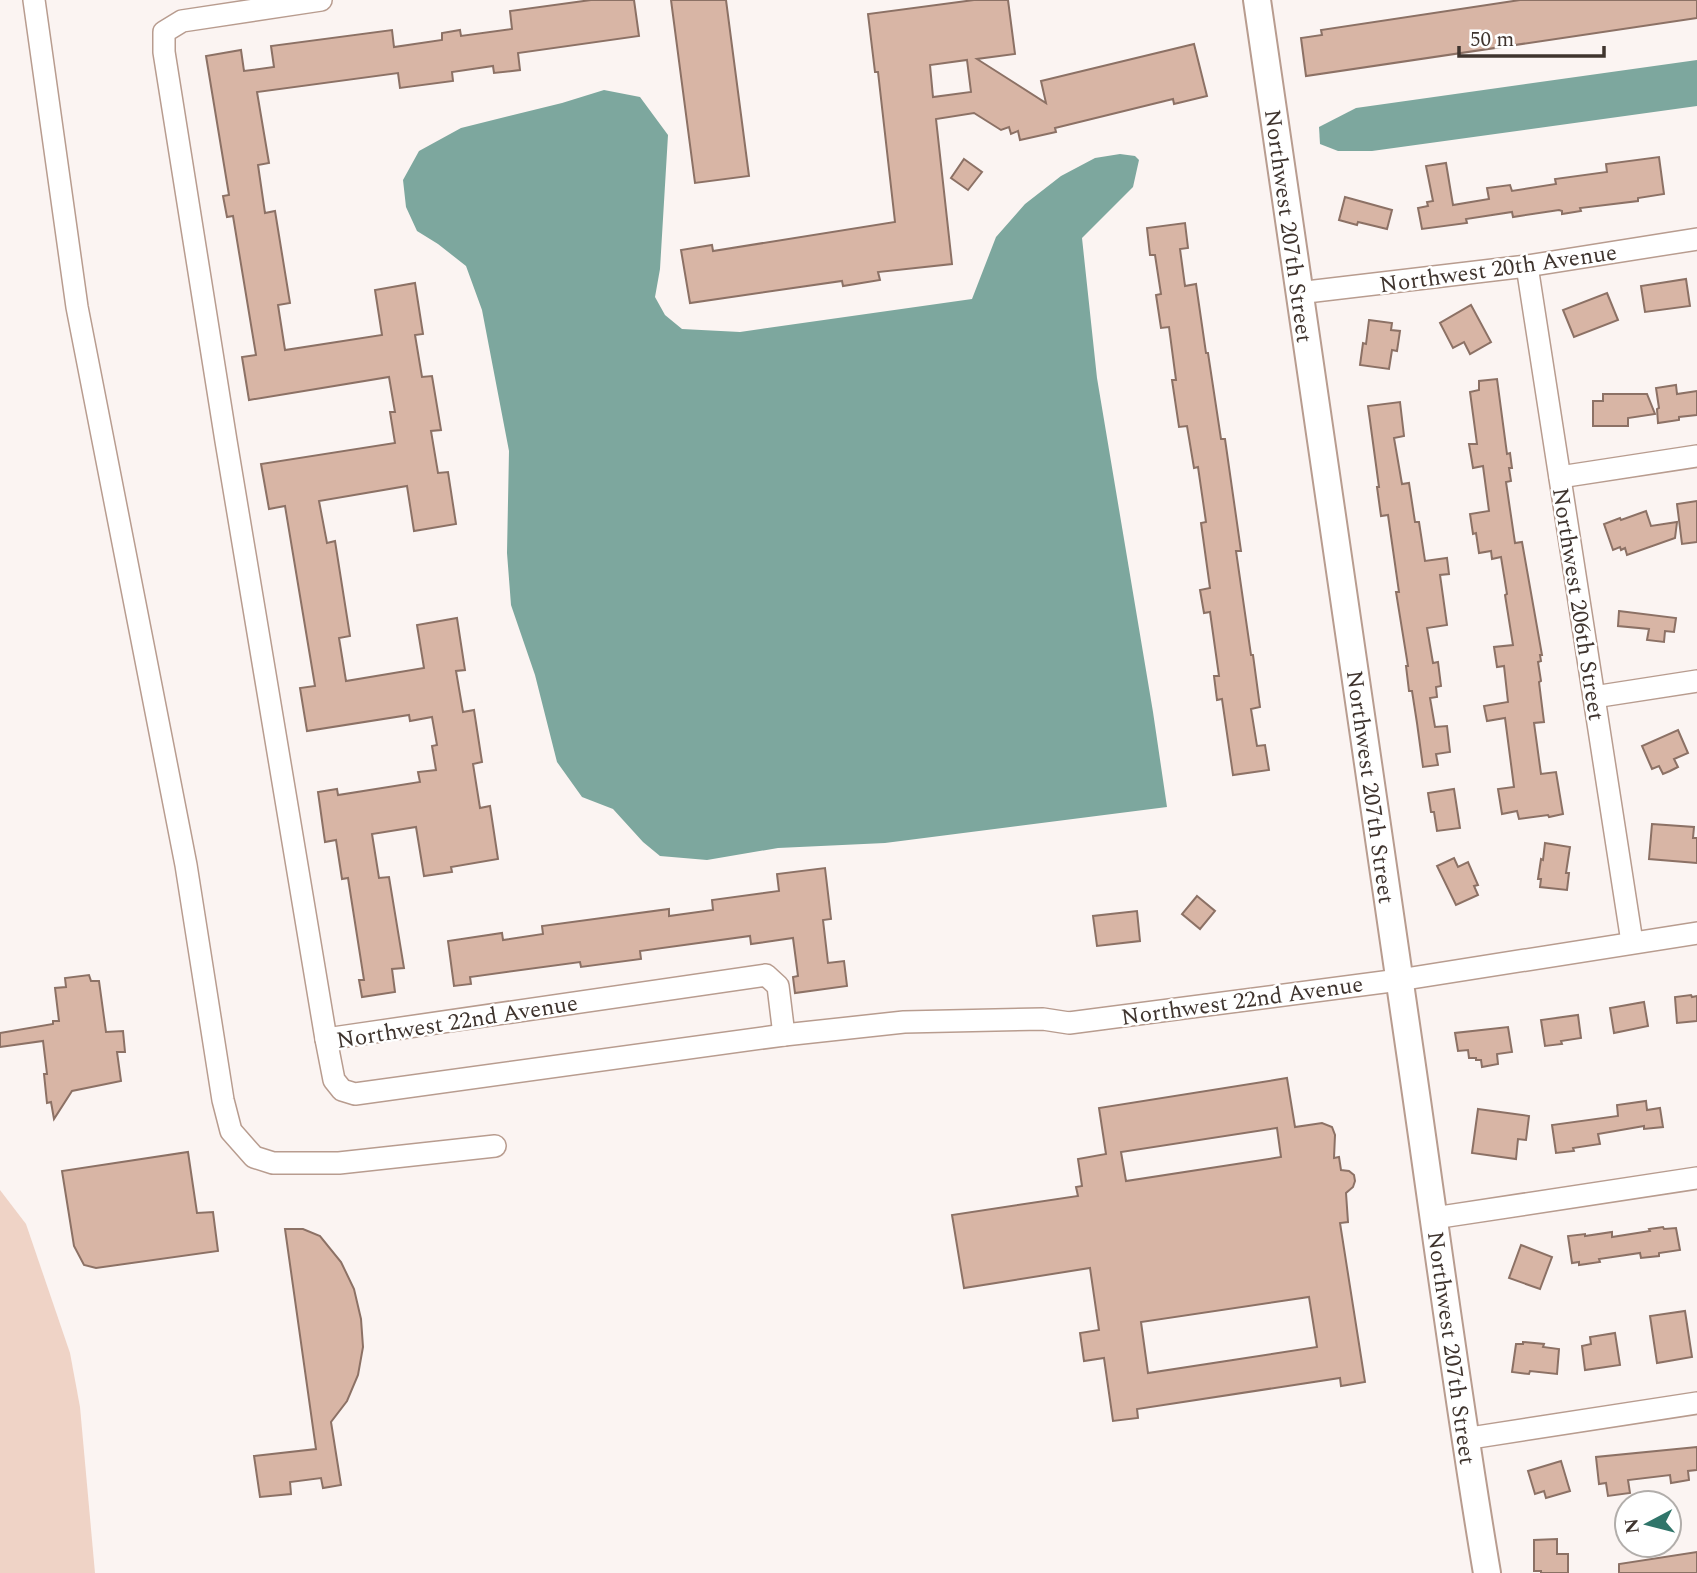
<svg xmlns="http://www.w3.org/2000/svg" width="1697" height="1573" viewBox="0 0 1697 1573" font-family="Spectral,serif">
<style>
.green{fill:#efd3c6}
.water{fill:#7da79e}
.building{fill:#d8b5a5;stroke:#8c7165;stroke-width:2;fill-rule:evenodd}
.lines{fill:none;stroke-linecap:round;stroke-linejoin:round}
.minor-casing{stroke:#b89c8f;stroke-width:24}
.tertiary-casing{stroke:#b89c8f;stroke-width:30}
.minor{stroke:#fff;stroke-width:21}
.tertiary{stroke:#fff;stroke-width:26}
.labels{text-anchor:middle;stroke-width:5;stroke-linejoin:round;paint-order:stroke}
.street-label{font-size:23px;fill:#3f342e;stroke:#fff}
</style>
<rect width="100%" height="100%" fill="#fbf4f2"/>
<!-- green -->
<polygon class="green" points="0,1190 26,1224 70,1353 80,1407 95,1573 0,1573"/>
<!-- water -->
<g class="water">
<polygon points="1697,60 1697,106 1372,151 1338,151 1320,144 1319,127 1356,108"/>
<polygon points="604,90 640,97 668,135 660,269 655,297 665,315 682,329 740,332 972,299 996,237 1025,204 1061,176 1095,158 1120,154 1135,156 1139,160 1133,187 1082,238 1097,378 1153,712 1167,807 885,843 778,848 707,860 660,856 643,842 613,809 582,797 557,762 535,675 511,605 507,553 509,451 482,310 466,266 438,244 417,231 406,207 403,180 419,151 461,128 562,103"/>
</g>
<!-- building -->
<g class="building">
<polygon points="591,0 634,0 639,36 518,53 520,70 494,73 493,66 452,72 453,81 400,88 398,73 257,92 269,163 258,165 265,213 275,211 290,303 278,305 285,350 382,335 375,290 415,283 423,334 415,335 422,377 432,376 441,430 431,431 438,473 448,472 456,524 414,531 407,486 319,501 327,543 335,541 350,636 339,638 346,681 424,668 417,625 457,618 465,670 456,671 463,712 474,710 482,762 473,764 480,808 490,806 498,859 451,867 452,872 424,876 416,827 372,834 379,878 389,877 404,968 392,969 395,992 362,997 359,980 364,980 348,878 342,879 336,840 325,842 318,792 337,789 338,795 420,782 418,772 436,770 432,746 437,745 432,717 410,721 409,715 307,731 300,688 315,686 285,506 269,509 261,464 395,443 390,412 395,412 389,377 249,400 242,357 256,355 233,216 227,217 223,196 229,195 206,56 241,50 244,71 274,67 271,46 392,30 394,47 442,40 442,33 460,30 461,36 512,29 510,11"/>
<polygon points="671,0 726,0 749,176 695,183"/>
<path d="M 974,0 L 1008,0 L 1015,54 L 977,59 L 1046,103 L 1041,81 L 1194,44 L 1207,96 L 1174,104 L 1173,99 L 1055,128 L 1056,132 L 1020,140 L 1018,131 L 1011,134 L 1009,127 L 1001,130 L 974,113 L 936,119 L 952,264 L 878,272 L 880,280 L 843,286 L 842,281 L 690,303 L 681,250 L 712,245 L 713,251 L 895,222 L 878,72 L 875,72 L 868,14 ZM 967,60 L 971,92 L 933,97 L 930,65 Z"/>
<polygon points="1520,0 1697,0 1697,18 1306,76 1301,38 1322,35 1321,30"/>
<polygon points="1659,157 1664,194 1638,198 1638,201 1580,208 1581,211 1562,214 1562,211 1559,210 1513,217 1512,212 1466,219 1467,223 1422,229 1418,208 1428,206 1427,202 1433,201 1426,166 1446,163 1453,205 1489,199 1487,188 1510,185 1512,191 1556,184 1555,179 1607,172 1606,164"/>
<polygon points="964,159 982,172 968,190 951,178"/>
<polygon points="1345,197 1392,210 1387,229 1358,222 1357,225 1339,220"/>
<polygon points="1185,223 1188,248 1180,249 1185,286 1196,284 1206,353 1208,353 1221,439 1225,439 1241,551 1236,551 1251,655 1253,655 1260,707 1251,709 1257,746 1265,745 1269,770 1233,775 1222,699 1217,700 1214,676 1219,676 1210,612 1204,613 1200,590 1210,588 1201,523 1206,522 1198,467 1194,468 1187,426 1179,427 1172,380 1176,380 1169,327 1161,328 1156,295 1161,294 1155,255 1150,255 1147,228"/>
<polygon points="1686,279 1690,306 1645,312 1641,286"/>
<polygon points="1607,293 1618,320 1574,337 1563,310"/>
<polygon points="1471,305 1491,342 1470,354 1464,342 1453,348 1440,323"/>
<polygon points="1369,320 1392,323 1391,330 1400,331 1397,351 1392,350 1389,369 1360,365 1363,343 1366,344"/>
<polygon points="1497,379 1507,454 1510,453 1512,468 1509,468 1511,481 1506,482 1515,543 1522,542 1542,655 1540,655 1541,661 1538,662 1541,681 1539,682 1544,722 1534,723 1541,774 1556,772 1563,814 1549,817 1548,815 1519,819 1517,811 1502,814 1498,789 1514,787 1505,718 1487,721 1484,706 1508,702 1504,666 1497,667 1494,647 1513,645 1505,595 1507,594 1501,557 1492,559 1491,551 1479,553 1476,533 1473,534 1470,514 1489,511 1483,466 1473,468 1469,444 1477,444 1470,392 1479,390 1479,381"/>
<polygon points="1676,385 1677,394 1697,391 1697,415 1679,417 1679,420 1658,423 1657,409 1659,408 1656,388"/>
<polygon points="1603,394 1647,394 1655,414 1628,418 1628,426 1593,426 1593,401 1603,401"/>
<polygon points="1400,402 1404,436 1394,438 1402,484 1409,483 1415,522 1419,522 1425,561 1447,558 1449,574 1440,575 1447,625 1427,628 1433,663 1438,662 1441,686 1436,687 1437,697 1430,698 1435,727 1447,726 1450,752 1436,754 1438,765 1423,767 1417,723 1412,691 1409,691 1406,666 1408,666 1396,592 1399,592 1388,515 1381,516 1377,487 1379,487 1368,406"/>
<polygon points="1697,501 1697,542 1682,544 1677,504"/>
<polygon points="1646,511 1651,526 1677,522 1675,538 1627,555 1625,548 1621,550 1620,547 1613,550 1604,524 1620,518 1621,520"/>
<polygon points="1619,611 1676,618 1674,632 1665,631 1664,642 1647,640 1649,629 1618,626"/>
<polygon points="1678,730 1688,753 1674,759 1678,767 1670,771 1663,774 1659,766 1652,769 1642,746"/>
<polygon points="1454,789 1460,828 1437,831 1434,812 1431,812 1428,793"/>
<polygon points="1652,824 1694,827 1693,838 1697,838 1697,863 1649,859"/>
<polygon points="1545,843 1570,847 1566,873 1569,873 1567,890 1540,887 1541,879 1538,879 1541,859 1543,860"/>
<polygon points="1454,858 1458,867 1468,862 1478,885 1474,886 1478,895 1456,905 1437,866"/>
<polygon points="825,868 831,919 823,920 828,963 844,961 847,986 795,993 793,977 798,976 793,938 751,944 750,936 640,951 641,959 581,967 580,962 470,977 471,984 454,986 448,941 502,933 503,940 543,934 542,926 669,909 669,916 713,910 712,900 779,891 777,874"/>
<polygon points="1197,896 1215,911 1200,929 1182,914"/>
<polygon points="1137,911 1140,941 1097,946 1093,916"/>
<polygon points="89,975 91,981 99,981 106,1032 123,1031 125,1052 117,1052 121,1081 72,1091 54,1119 51,1102 47,1103 44,1074 47,1074 43,1041 0,1047 0,1033 53,1024 53,1021 59,1021 55,988 66,987 65,978"/>
<polygon points="1691,995 1692,997 1697,996 1697,1021 1677,1023 1675,997"/>
<polygon points="1644,1002 1648,1026 1614,1033 1610,1008"/>
<polygon points="1578,1015 1581,1038 1561,1041 1562,1044 1545,1046 1541,1020"/>
<polygon points="1508,1027 1512,1052 1497,1054 1498,1064 1482,1067 1481,1060 1476,1060 1476,1058 1469,1058 1468,1050 1458,1051 1455,1033"/>
<path d="M 1287,1078 L 1295,1127 L 1322,1123 L 1332,1127 L 1335,1135 L 1334,1158 L 1339,1157 L 1341,1170 L 1349,1171 L 1354,1175 L 1355,1181 L 1353,1187 L 1346,1193 L 1348,1222 L 1340,1223 L 1365,1382 L 1341,1386 L 1340,1378 L 1137,1409 L 1138,1418 L 1113,1421 L 1104,1358 L 1084,1361 L 1080,1333 L 1099,1330 L 1090,1268 L 964,1288 L 952,1215 L 1078,1196 L 1076,1187 L 1082,1186 L 1078,1159 L 1106,1154 L 1099,1108 ZM 1277,1128 L 1281,1157 L 1126,1181 L 1121,1152 ZM 1309,1297 L 1317,1347 L 1148,1373 L 1141,1322 Z"/>
<polygon points="1646,1101 1647,1110 1660,1108 1663,1127 1644,1129 1644,1126 1598,1134 1600,1144 1573,1148 1574,1151 1556,1153 1552,1125 1618,1116 1617,1105"/>
<polygon points="1478,1109 1529,1116 1526,1140 1518,1139 1516,1159 1472,1153"/>
<polygon points="188,1152 197,1213 213,1212 218,1251 96,1268 84,1265 74,1246 62,1171"/>
<polygon points="1663,1227 1664,1229 1676,1228 1680,1250 1659,1253 1659,1256 1641,1258 1640,1253 1599,1259 1600,1262 1579,1265 1579,1262 1572,1263 1568,1236 1585,1234 1585,1236 1612,1232 1612,1237 1650,1231 1649,1229"/>
<polygon points="285,1229 303,1229 320,1236 341,1262 354,1289 361,1319 363,1347 358,1375 347,1401 331,1422 341,1485 323,1488 321,1478 290,1482 291,1494 260,1497 254,1456 316,1449"/>
<polygon points="1521,1245 1552,1257 1540,1289 1509,1278"/>
<polygon points="1685,1311 1692,1357 1657,1363 1650,1316"/>
<polygon points="1615,1333 1620,1365 1585,1370 1582,1346 1591,1344 1590,1337"/>
<polygon points="1523,1342 1544,1344 1543,1347 1559,1349 1557,1374 1530,1371 1529,1374 1512,1372 1516,1344 1523,1344"/>
<polygon points="1697,1447 1697,1470 1688,1471 1689,1480 1671,1483 1670,1475 1628,1480 1630,1493 1608,1496 1606,1483 1599,1484 1596,1457"/>
<polygon points="1561,1461 1570,1491 1546,1498 1544,1491 1535,1494 1528,1471"/>
<polygon points="1557,1539 1557,1554 1568,1554 1568,1573 1541,1573 1541,1571 1534,1571 1534,1540"/>
<polygon points="1697,1552 1697,1573 1619,1573 1619,1564"/>
</g>
<g class="lines">
<!-- minor casing -->
<g class="minor-casing">
<g id="minor">
<polyline points="34,0 77,307 186,865 223,1100 231,1131 254,1157 273,1163 339,1163 495,1146"/>
<polyline points="321,0 182,21 164,32 164,52 226,441 326,1039 334,1080 342,1090 355,1094 784,1035 904,1022 1043,1019 1069,1023 1399,980 1697,933"/>
<polyline points="1527,266 1632,942"/>
<polyline points="1298,293 1527,266 1697,239"/>
<polyline points="1560,477 1697,456"/>
<polyline points="1594,697 1697,681"/>
<polyline points="326,1039 766,975 778,986 784,1035"/>
<polyline points="1434,1218 1697,1178"/>
<polyline points="1464,1439 1697,1403"/>
</g>
</g>
<!-- tertiary casing -->
<g class="tertiary-casing">
<path id="tertiary" d="M 1257,0 C 1306,353 1358,706 1411,1059 C 1436,1231 1458,1402 1487,1573"/>
</g>
<!-- minor -->
<use href="#minor" class="minor"/>
<!-- tertiary -->
<use href="#tertiary" class="tertiary"/>
</g>
<g class="labels">
<!-- street labels -->
<g class="street-label">
<text transform="translate(1289 226) rotate(82)" y="8">Northwest 207th Street</text>
<text transform="translate(1498 268) rotate(-8)" y="8">Northwest 20th Avenue</text>
<text transform="translate(1579 604) rotate(81)" y="8">Northwest 206th Street</text>
<text transform="translate(1371 787) rotate(82)" y="8">Northwest 207th Street</text>
<text transform="translate(1242 1000) rotate(-8)" y="8">Northwest 22nd Avenue</text>
<text transform="translate(457 1021) rotate(-9)" y="8">Northwest 22nd Avenue</text>
<text transform="translate(1452 1348) rotate(82)" y="8">Northwest 207th Street</text>
</g>
</g>
<!-- north arrow -->
<g transform="translate(1648 1524) rotate(263)"><circle r="33" fill="#ffffff" stroke="#b2aeab" stroke-width="2"/>
<path d="M0-5L12 26L0 18L-12 26Z" fill="#30756a"/>
<text y="-10" font-size="19" font-weight="bold" text-anchor="middle" fill="#3f342e">N</text>
</g>
<!-- scale -->
<path d="M1459 46v10h145v-10" fill="none" stroke="#3f342e" stroke-width="3.5"/>
<text x="1470" y="46" font-size="21" fill="#3f342e" stroke="#ffffff" stroke-width="5" paint-order="stroke">50 m</text>
</svg>
